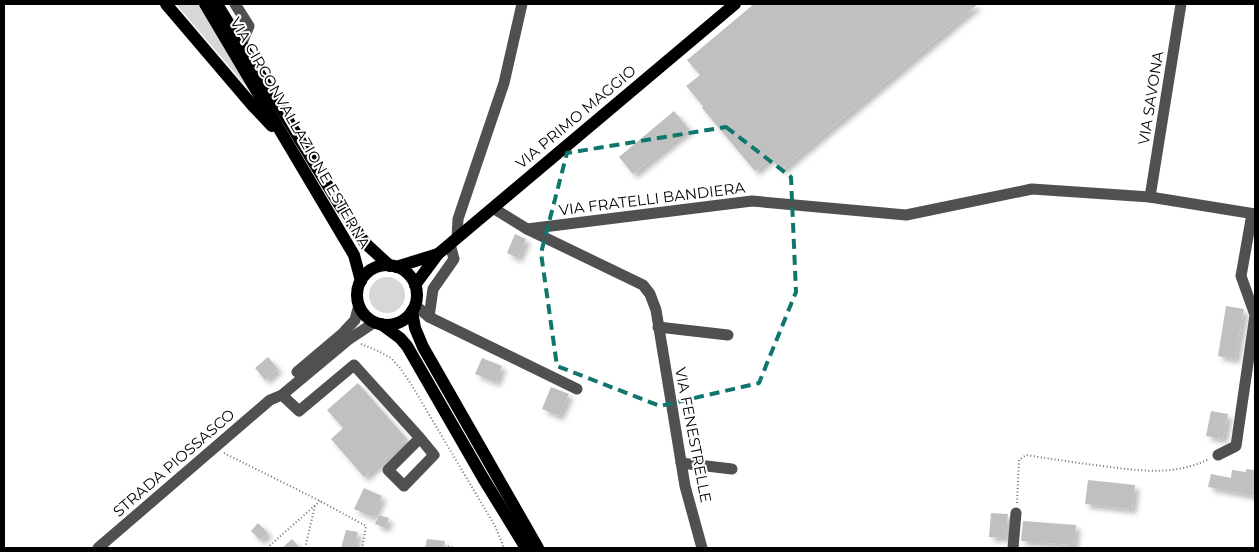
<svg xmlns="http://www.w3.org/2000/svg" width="1259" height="552" viewBox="0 0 1259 552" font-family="Montserrat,sans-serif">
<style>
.green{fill:#d7d7d7}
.building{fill:#c0c0c0;filter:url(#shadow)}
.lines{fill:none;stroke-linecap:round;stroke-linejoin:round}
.path{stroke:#727272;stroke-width:2;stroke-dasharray:1 2.5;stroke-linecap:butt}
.minor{stroke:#505050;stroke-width:11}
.major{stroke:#000;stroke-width:12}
.marked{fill:none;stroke:#0f766e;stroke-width:4;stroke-dasharray:10 6;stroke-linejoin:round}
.labels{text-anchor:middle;stroke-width:4;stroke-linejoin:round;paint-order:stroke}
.street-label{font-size:15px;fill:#000;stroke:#fff}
</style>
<defs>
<filter id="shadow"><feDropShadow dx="4.5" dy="4.5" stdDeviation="2.5" flood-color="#0004"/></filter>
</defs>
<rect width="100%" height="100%" fill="#fff"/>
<!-- green -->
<g class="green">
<polygon points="176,4 198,4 251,92"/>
<circle cx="387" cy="295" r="18"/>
</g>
<!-- building -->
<g class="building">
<polygon points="754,4 978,4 781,170 771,158 755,171 702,108 703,106 686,86 700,75 687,60"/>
<polygon points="674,111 689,129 633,174 619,157"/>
<polygon points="515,234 526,239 518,258 507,253"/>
<polygon points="1226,306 1244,309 1235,359 1218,356"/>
<polygon points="268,357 278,369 265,380 255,368"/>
<polygon points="482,358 502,366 496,382 475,374"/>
<polygon points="358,383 407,439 364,477 331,439 343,428 327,410"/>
<polygon points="551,387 569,394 559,416 542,409"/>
<polygon points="1211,411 1228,414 1223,439 1206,436"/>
<polygon points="1246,469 1255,470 1255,496 1208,487 1211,474 1231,478 1232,470 1246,472"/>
<polygon points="1088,480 1135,485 1132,509 1085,504"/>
<polygon points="364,488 382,496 373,517 354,509"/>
<polygon points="991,513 1008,514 1006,538 989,537"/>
<polygon points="379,515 389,518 385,528 375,524"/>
<polygon points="1023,521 1076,525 1074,545 1021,541"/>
<polygon points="258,523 268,533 260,540 251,531"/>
<polygon points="346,530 358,532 354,548 341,548"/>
<polygon points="292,539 300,548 282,548"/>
<polygon points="427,539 445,541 444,548 425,548"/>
</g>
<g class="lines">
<!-- path -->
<g class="path">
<polyline points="361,344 378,351 391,358 400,368 411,384 495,526 504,548"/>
<polyline points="224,453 320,501 366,526 362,548"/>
<path d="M 1017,503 L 1019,460 L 1026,455 C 1052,459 1077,463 1103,466 C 1140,471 1175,476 1209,459"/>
<polyline points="448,547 456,548"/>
<polyline points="267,548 320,501"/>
<polyline points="305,548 315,506"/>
</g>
<!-- minor -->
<g class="minor">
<polyline points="235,4 249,26 241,45"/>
<polyline points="1150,197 1181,4"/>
<polyline points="493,208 527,229 643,285 650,294 656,310 685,486 702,548"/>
<polyline points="527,229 752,201 906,215 1032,189 1150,197 1255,214"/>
<polyline points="457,238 458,219 504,83 522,4"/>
<polyline points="415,305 429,317 577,389"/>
<polyline points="429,317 433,289 454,259 450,244"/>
<polyline points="658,327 728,335"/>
<polyline points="297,372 342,334 355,320 359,305"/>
<polyline points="282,395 299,411 354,365 420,438 388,470 404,486 434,455 420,438"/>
<polyline points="1218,455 1236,446 1255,315 1241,276 1252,214"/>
<polyline points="681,463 732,469"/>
<polyline points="98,548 270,400 282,395 348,340 375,322"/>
<polyline points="1013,548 1016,513"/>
</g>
<!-- major -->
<g class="major">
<polyline points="166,4 253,106 272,126"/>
<polyline points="205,4 354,255 361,281"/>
<polyline points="217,4 339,204 365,243 390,266"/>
<circle cx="387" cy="295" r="30"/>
<polyline points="396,267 438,254"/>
<polyline points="415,285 438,254 735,4"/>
<polyline points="412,311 415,328 423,347 538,548"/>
<polyline points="381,324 400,338 407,346 483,478 526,548"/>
</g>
</g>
<!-- marked area -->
<path class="marked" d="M 726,127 L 791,177 L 796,292 L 759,383 L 660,406 L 557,366 L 541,253 L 567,153 Z"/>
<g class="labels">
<!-- street labels -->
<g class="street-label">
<text transform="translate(1151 98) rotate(-81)" y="5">VIA SAVONA</text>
<text transform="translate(576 117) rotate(-40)" y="5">VIA PRIMO MAGGIO</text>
<text transform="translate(300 133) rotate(60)" y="5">VIA CIRCONVALLAZIONE ESTERNA</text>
<text transform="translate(652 199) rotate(-7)" y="5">VIA FRATELLI BANDIERA</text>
<text transform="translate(693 435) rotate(79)" y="5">VIA FENESTRELLE</text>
<text transform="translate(174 463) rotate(-41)" y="5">STRADA PIOSSASCO</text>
</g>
</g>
<!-- border -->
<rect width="1259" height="552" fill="none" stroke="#000000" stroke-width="10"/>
</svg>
